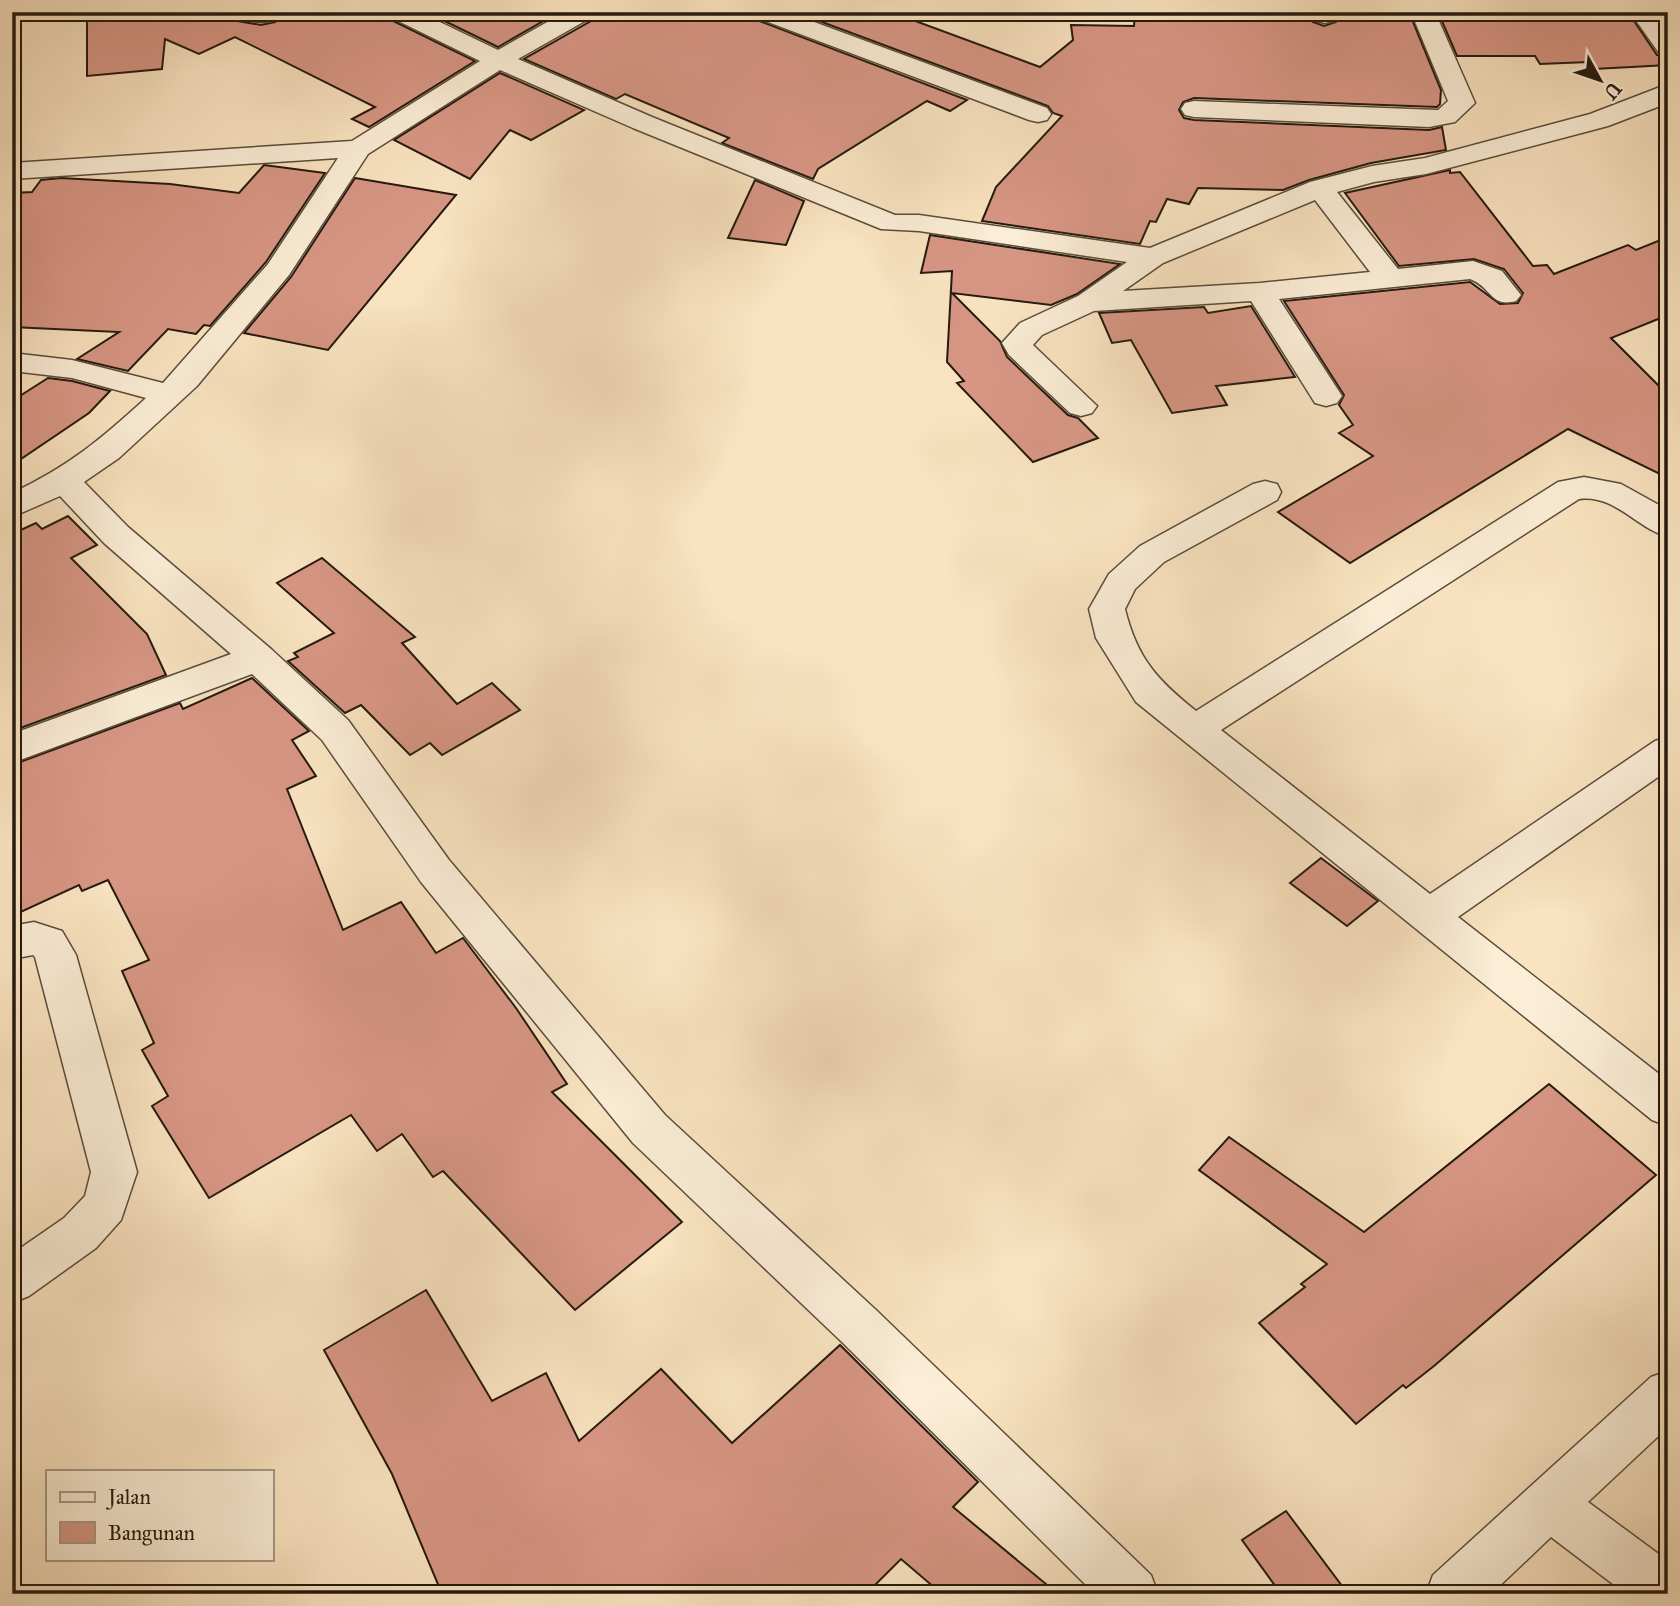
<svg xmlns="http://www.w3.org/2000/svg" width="1680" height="1606" viewBox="0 0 1680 1606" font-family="'IM FELL Great Primer',serif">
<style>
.building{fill:#d79684;stroke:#251a0f;stroke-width:2}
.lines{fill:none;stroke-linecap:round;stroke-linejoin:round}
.minor-casing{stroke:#5a4c3b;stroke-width:3}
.minor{fill:#fbedd6;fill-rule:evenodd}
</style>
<rect width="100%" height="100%" fill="#f9e3c0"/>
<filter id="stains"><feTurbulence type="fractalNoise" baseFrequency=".00286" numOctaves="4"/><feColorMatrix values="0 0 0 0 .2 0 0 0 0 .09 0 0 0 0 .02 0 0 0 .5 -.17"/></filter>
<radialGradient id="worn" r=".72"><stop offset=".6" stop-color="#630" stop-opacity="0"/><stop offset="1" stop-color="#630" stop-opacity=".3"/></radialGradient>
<!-- building -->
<g class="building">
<polygon points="87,12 228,12 232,20 261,25 275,22 288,12 385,12 389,19 475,61 369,127 352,119 375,107 235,37 199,54 165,39 162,69 87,76"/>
<polygon points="426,12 559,12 498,47"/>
<polygon points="607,12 750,12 754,19 967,100 950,111 927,101 818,169 813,179 722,143 729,138 625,94 616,99 524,59"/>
<polygon points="795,12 891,12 1040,67 1073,40 1071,25 1134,26 1135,12 1312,12 1313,22 1324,26 1336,22 1340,12 1409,12 1441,90 1440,104 1437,107 1194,98 1183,102 1179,110 1184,118 1194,120 1429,130 1442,127 1446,150 1371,163 1309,180 1283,190 1198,188 1189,204 1167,199 1156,222 1150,221 1140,244 982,221 996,187 1062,116 1053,113 1048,106"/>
<polygon points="1438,12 1628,12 1657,55 1668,57 1668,65 1594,69 1589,62 1540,64 1535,56 1457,56"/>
<polygon points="500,73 584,110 531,140 510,130 470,179 394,140"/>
<polygon points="264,165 325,173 266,262 210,326 204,325 196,334 168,329 128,371 77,359 119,332 12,327 12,193 32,192 41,180 61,178 170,184 239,193"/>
<polygon points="1450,170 1450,173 1460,172 1533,266 1547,265 1554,274 1628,245 1636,250 1668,237 1668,315 1611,338 1668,395 1668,478 1568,429 1350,563 1278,512 1373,456 1339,433 1353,425 1339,405 1344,395 1284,301 1470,282 1500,304 1518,303 1523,293 1504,269 1474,259 1399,266 1345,193"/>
<polygon points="355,178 456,195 328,350 244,333 291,277"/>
<polygon points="755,180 804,201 786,245 728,238"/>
<polygon points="930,235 1120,264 1077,294 1051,305 952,293 1000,341 1007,357 1068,415 1078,418 1098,438 1033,462 957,383 964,381 947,362 952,271 921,273"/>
<polygon points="1251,306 1295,377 1216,386 1227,405 1172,413 1131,340 1112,343 1099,313 1204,307 1208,313"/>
<polygon points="48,378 72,381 110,391 89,413 12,465 12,401"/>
<polygon points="68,516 97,545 71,558 147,634 166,675 12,731 12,534 36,523 42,529"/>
<polygon points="322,558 415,637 402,643 457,704 492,683 520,710 442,755 430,743 410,755 361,705 345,713 288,661 298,657 294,653 334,633 277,583"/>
<polygon points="252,678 309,731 292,740 316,776 287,789 343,930 401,902 436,953 463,938 516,1008 567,1084 552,1092 682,1222 575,1310 443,1171 433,1177 402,1134 377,1151 351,1115 209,1198 152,1106 168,1096 142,1050 154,1043 122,971 149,960 108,880 82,891 79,885 12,916 12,765 180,703 183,709"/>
<polygon points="1321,858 1378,901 1347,926 1290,883"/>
<polygon points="1549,1084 1656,1175 1434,1366 1406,1388 1403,1385 1356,1424 1259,1323 1305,1287 1301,1284 1327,1264 1199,1170 1229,1137 1364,1232"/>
<polygon points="426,1290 492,1401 546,1373 579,1441 661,1369 732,1443 840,1345 978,1482 953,1507 1058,1594 942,1594 901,1559 866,1594 442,1594 392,1474 324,1350"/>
<polygon points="1286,1511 1348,1594 1281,1594 1242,1540"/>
</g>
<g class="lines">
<!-- minor casing -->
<g class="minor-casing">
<g id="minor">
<path d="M 230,12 L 285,12 C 273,28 250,21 233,17 Z"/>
<path d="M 387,12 L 419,12 L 498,50 L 565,12 L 595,12 L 592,17 L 518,59 L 652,117 L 895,215 L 919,215 L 1150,248 L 1310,182 L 1372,166 L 1425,158 L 1590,114 L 1668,84 L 1668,103 L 1608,126 L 1426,174 L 1374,182 L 1337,192 L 1398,269 L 1473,261 L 1502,271 L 1521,295 L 1516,301 C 1490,308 1492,287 1470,279 L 1279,299 L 1342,396 L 1337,403 L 1326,406 L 1315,403 L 1251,301 L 1094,311 L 1042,335 L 1033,345 L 1097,406 L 1092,413 L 1081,416 L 1070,413 L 1009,355 L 1002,343 L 1020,323 L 1078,296 L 1127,262 L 919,231 L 881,229 L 633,128 L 500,70 L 368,154 L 289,275 L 197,386 L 119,458 L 84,482 L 128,527 L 271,649 L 348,720 L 449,860 L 665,1115 L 876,1310 L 1151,1575 L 1158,1594 L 1095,1594 L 842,1342 L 633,1143 L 421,882 L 322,740 L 252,674 L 12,763 L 12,734 L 231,654 L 104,543 L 60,496 L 12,517 L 12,493 C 69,466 100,440 146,398 L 72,378 L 12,371 L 12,353 L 72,360 L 163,383 L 268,264 L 338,158 L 12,179 L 12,163 L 352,141 L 480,61 L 390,17 ZM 1315,200 L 1370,272 L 1260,283 L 1123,291 L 1163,263 Z"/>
<polygon points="752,12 787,12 1047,108 1051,114 1047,120 1038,122 1029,120 755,17"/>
<polygon points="1314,12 1338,12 1334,21 1325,23 1316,21"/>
<polygon points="1411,12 1435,12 1475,103 1455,122 1429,127 1194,117 1185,115 1181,109 1185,103 1194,101 1438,110 1448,101"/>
<polygon points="1630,12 1655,12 1668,30 1668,55 1659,53"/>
<path d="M 1584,477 L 1621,484 L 1668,510 L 1668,537 C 1636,528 1615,494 1579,499 L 1221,730 L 1430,894 L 1655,741 L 1668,737 L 1668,770 L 1458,917 L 1668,1081 L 1668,1126 L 1652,1120 L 1136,702 L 1096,638 L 1089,609 L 1109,574 L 1140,546 L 1253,484 L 1265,481 L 1277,484 L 1281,492 L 1277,500 L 1164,562 L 1135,589 L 1125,609 C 1137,658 1157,680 1196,711 L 1558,482 Z"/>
<polygon points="34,922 62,931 76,955 137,1172 121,1220 96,1248 29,1296 12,1303 12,1254 64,1218 85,1196 91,1172 35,957 33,955 12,959 12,926"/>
<polygon points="1668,1371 1668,1427 1588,1502 1668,1561 1668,1594 1626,1594 1551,1537 1491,1594 1426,1594 1433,1575 1651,1377"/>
</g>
</g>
<!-- minor -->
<use href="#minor" class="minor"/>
</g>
<!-- margin -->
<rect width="1680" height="1606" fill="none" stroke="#f9e3c0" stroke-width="42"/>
<rect x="14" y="14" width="1652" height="1578" fill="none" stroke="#251a0f" stroke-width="3.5"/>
<rect x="21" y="21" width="1638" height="1564" fill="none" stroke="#251a0f" stroke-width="2"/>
<!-- legend -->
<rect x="46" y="1470" width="228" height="91" fill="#fbedd6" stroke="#a59986" stroke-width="2"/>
<rect x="60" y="1492" width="35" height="10" fill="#fbedd6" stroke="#a59986" stroke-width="2"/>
<text x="108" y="1504" font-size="21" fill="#251a0f">Jalan</text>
<rect x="60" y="1522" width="35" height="21" fill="#d79684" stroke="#a59986" stroke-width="2"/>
<text x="108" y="1540" font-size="21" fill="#251a0f">Bangunan</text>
<!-- north arrow -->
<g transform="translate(1600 80) rotate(130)" stroke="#fbedd6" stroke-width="5" paint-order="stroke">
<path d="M0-5L12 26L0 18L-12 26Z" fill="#251a0f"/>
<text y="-10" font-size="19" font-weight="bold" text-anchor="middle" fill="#251a0f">U</text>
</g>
<rect width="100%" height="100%" filter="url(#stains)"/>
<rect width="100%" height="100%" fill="url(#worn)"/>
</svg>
